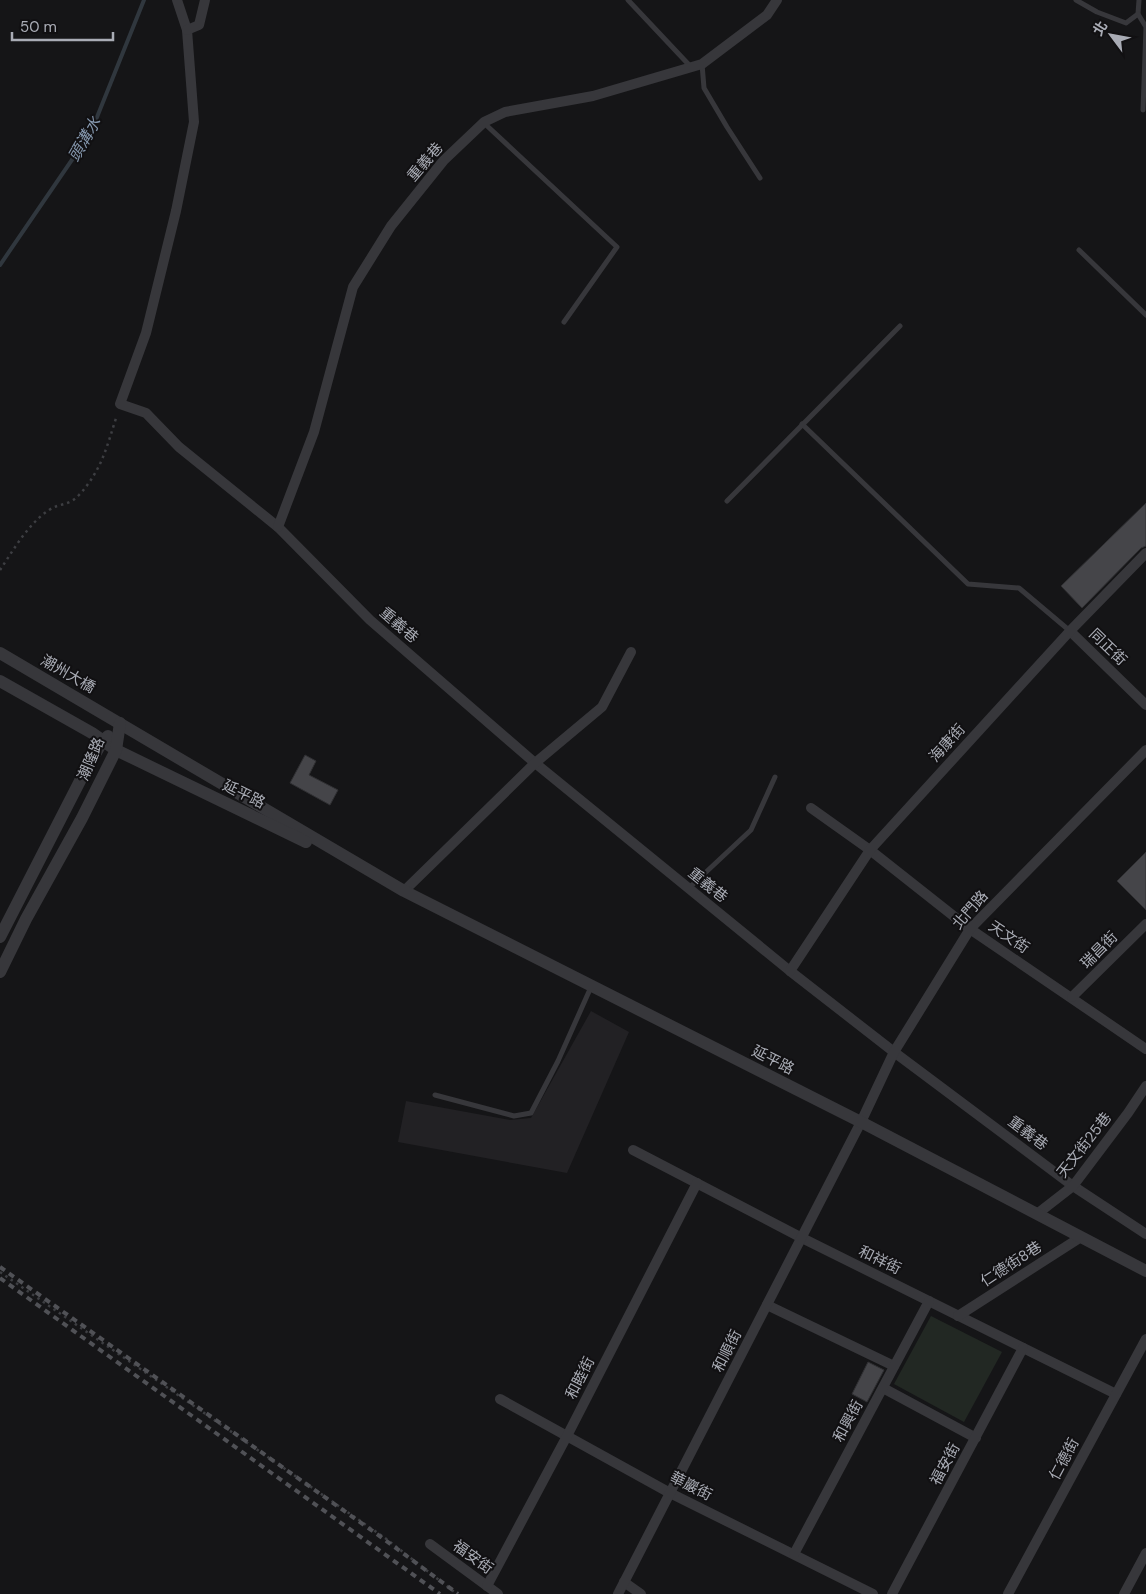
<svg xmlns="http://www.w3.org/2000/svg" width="1146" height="1594" viewBox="0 0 1146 1594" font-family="'DM Sans','Noto Sans TC',sans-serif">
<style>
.built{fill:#222124}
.green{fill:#222823}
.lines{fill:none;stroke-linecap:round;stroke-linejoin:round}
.stream{stroke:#30373e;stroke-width:4}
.building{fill:#454549;stroke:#303033}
.path{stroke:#3d3e42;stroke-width:2.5;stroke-dasharray:2.5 4;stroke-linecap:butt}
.service{stroke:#37373b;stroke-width:5}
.minor{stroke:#37373b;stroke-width:10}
.tertiary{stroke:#37373b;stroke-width:12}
.rail{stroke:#505156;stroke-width:4;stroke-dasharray:6 5;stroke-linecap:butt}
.labels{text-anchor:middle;stroke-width:4;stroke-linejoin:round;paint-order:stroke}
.street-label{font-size:15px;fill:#a9acb5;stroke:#111012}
.water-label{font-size:16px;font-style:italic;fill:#8496ac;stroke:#111012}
</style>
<rect width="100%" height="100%" fill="#151517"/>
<!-- built -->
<polygon class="built" points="591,1011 629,1032 567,1173 398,1142 406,1101 510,1120 531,1118"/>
<!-- green -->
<polygon class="green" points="931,1316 1002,1352 964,1422 894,1384"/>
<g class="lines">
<!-- stream -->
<polyline class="stream" points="0,265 91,132 144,0"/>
</g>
<!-- building -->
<g class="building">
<polygon points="1146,503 1146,546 1141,548 1082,608 1061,586"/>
<polygon points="305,755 316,761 309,775 338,790 330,805 290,783"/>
<polygon points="1146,852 1146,910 1117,881"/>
<polygon points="868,1362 884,1370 867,1402 852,1394"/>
</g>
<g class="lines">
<!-- path -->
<g class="path">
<path d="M 0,570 C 14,549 28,524 49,510 C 59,503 69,506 79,495 C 102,470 107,446 117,415"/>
<polyline points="0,1272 385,1538 457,1594"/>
</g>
<!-- service -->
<g class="service">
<polyline points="628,0 691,67"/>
<polyline points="1076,0 1097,12 1126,23 1138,14 1139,0"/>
<polyline points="1138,14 1146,27 1143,110"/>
<polyline points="702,64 704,88 727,127 760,178"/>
<polyline points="484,123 617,247 564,322"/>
<polyline points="1079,250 1146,315"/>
<polyline points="802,424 968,584 1019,588 1070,631"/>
<polyline points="727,501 900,326"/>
<polyline points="689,888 751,830 775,777"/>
<polyline points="435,1095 514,1116 531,1113 558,1061 591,987"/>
</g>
<!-- minor -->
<g class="minor">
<polyline points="177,0 187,30 194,122 176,211 146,333 120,404 146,413 179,447 278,527 370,620 535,763 790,971 894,1052 1073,1186 1146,1234"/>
<polyline points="187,30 199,25 205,0"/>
<polyline points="278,527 314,432 353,287 391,226 444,160 484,122 505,112 593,96 702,64 767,15 777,0"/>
<polyline points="1070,631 1146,705"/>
<polyline points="811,808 870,850 970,929 1146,1049"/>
<polyline points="404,891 535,763 602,707 631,652"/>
<polyline points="790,971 870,850 1070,631 1146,553"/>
<polyline points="1072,997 1146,924"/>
<polyline points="633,1150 802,1238 1116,1394"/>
<polyline points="1037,1214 1073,1186 1128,1113 1146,1086"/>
<polyline points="767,1305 894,1366"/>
<polyline points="958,1316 1081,1237"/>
<polyline points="883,1388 976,1438"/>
<polyline points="500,1399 670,1493 873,1594"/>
<polyline points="430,1544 498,1594"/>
<polyline points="794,1554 929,1301"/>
<polyline points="624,1582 641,1594"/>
<polyline points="487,1586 567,1436 697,1183"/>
<polyline points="618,1594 861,1122 894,1052 970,929 1146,750"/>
<polyline points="892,1594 1023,1348"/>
<polyline points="1008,1594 1146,1339"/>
<polyline points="1124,1594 1146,1553"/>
</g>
<!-- tertiary -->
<g class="tertiary">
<polyline points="0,653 404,891 861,1122 1146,1271"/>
<polyline points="0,681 92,733 116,750 306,842"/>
<polyline points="0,937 82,777 102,742 108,736"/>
<polyline points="0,972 26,919 82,818 116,750 120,723"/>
</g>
<!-- rail -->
<g class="rail">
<polyline points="0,1267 381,1537 458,1594"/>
<polyline points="0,1278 440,1594"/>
</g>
</g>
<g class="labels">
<!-- street labels -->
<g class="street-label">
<text transform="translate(425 162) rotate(-49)" y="5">重義巷</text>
<text transform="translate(399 625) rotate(41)" y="5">重義巷</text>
<text transform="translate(1108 647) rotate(44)" y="5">同正街</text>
<text transform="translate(68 674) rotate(30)" y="5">潮州大橋</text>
<text transform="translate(947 743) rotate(-48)" y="5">海康街</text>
<text transform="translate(91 759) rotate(-67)" y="5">潮隆路</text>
<text transform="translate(244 794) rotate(26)" y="5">延平路</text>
<text transform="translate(708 885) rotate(39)" y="5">重義巷</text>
<text transform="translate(970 910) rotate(-49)" y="5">北門路</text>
<text transform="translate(1009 937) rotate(34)" y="5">天文街</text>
<text transform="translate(1099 950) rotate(-45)" y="5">瑞昌街</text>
<text transform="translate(773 1060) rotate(27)" y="5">延平路</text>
<text transform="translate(1028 1133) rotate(37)" y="5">重義巷</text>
<text transform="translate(1084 1145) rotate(-52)" y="5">天文街25巷</text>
<text transform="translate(880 1260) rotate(26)" y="5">和祥街</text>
<text transform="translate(1011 1264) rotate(-33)" y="5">仁德街8巷</text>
<text transform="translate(727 1351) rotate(-63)" y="5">和順街</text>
<text transform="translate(580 1378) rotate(-63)" y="5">和睦街</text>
<text transform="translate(848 1421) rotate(-62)" y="5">和興街</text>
<text transform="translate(1064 1459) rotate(-62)" y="5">仁德街</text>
<text transform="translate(945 1464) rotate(-62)" y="5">福安街</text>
<text transform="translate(691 1486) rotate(27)" y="5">華巖街</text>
<text transform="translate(473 1557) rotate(36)" y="5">福安街</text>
</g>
<!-- water labels -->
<g class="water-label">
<text transform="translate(84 139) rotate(-60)" y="6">頭溝水</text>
</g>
</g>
<!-- north arrow -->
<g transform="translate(1111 35) rotate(302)" stroke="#111012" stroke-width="4" paint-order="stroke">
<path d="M0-4L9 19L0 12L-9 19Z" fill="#a9acb5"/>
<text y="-8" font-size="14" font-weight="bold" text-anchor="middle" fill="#a9acb5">北</text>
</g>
<!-- scale -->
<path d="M12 32v8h101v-8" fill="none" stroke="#a9acb5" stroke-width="2.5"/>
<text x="20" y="32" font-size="15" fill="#a9acb5" stroke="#111012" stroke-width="4" paint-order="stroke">50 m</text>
</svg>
